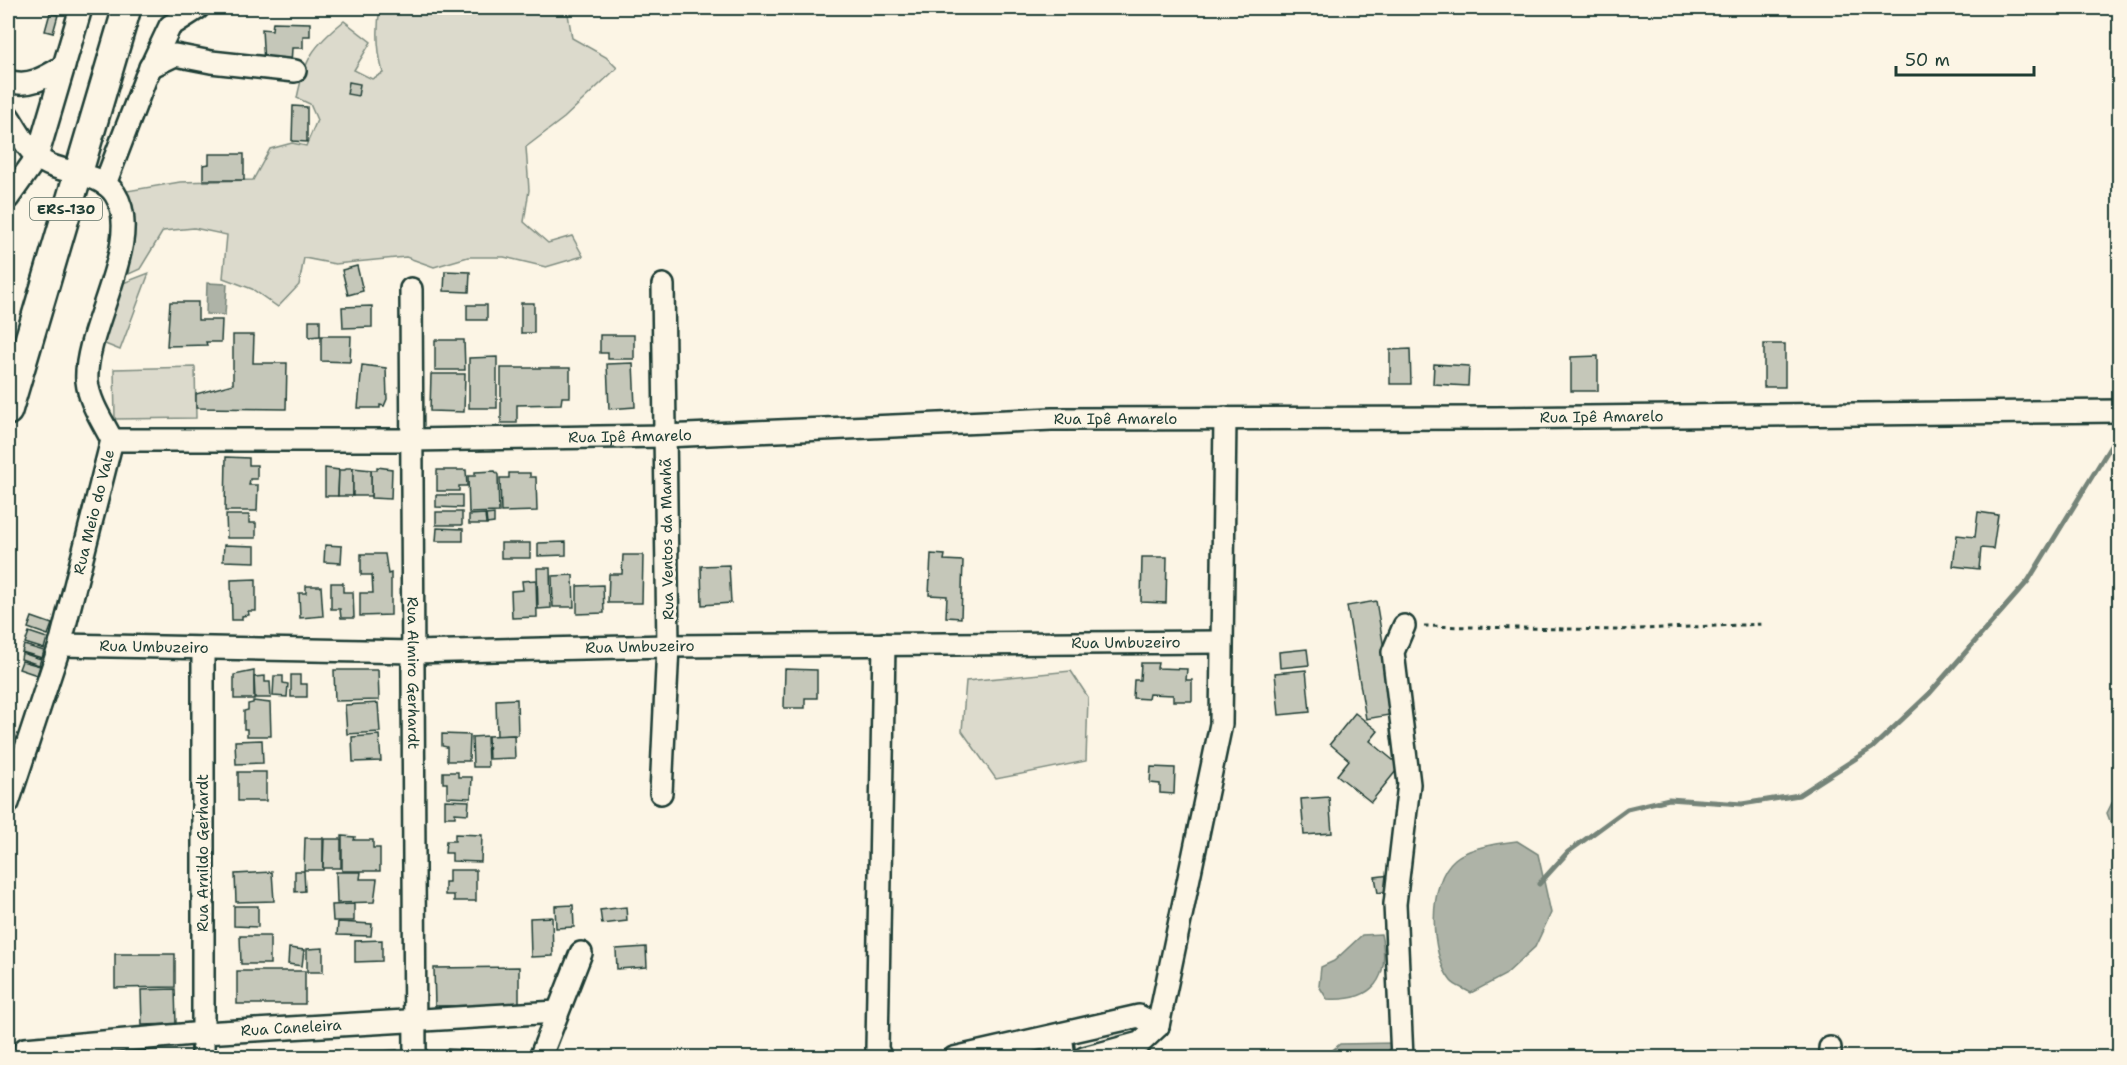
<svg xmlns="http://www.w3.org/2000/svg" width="2127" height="1065" viewBox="0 0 2127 1065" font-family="'Shantell Sans',sans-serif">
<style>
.green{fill:#dcdacc;stroke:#7e8c80;stroke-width:1.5}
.water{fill:#aeb3a7;stroke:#758479;stroke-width:1.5}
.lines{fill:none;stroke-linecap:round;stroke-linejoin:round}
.stream{stroke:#758479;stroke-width:5}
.building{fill:#c5c7b9;stroke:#1f3d34;stroke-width:1.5}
.minor-casing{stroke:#1f3d34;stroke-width:26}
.major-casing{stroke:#1f3d34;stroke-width:32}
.path{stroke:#1f3d34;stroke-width:3;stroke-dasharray:4.5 4.5;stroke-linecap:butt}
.minor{stroke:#fcf5e5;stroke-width:21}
.major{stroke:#fcf5e5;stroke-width:27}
.labels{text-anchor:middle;stroke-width:6;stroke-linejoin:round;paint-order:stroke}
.shield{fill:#fcf5e5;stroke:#617469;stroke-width:1.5}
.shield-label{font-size:14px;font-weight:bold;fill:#1f3d34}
.street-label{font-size:15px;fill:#1f3d34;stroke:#fcf5e5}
</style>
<rect width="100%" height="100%" fill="#fcf5e5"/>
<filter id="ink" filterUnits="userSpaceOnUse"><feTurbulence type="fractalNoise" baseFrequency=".0167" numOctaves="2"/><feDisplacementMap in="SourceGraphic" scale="12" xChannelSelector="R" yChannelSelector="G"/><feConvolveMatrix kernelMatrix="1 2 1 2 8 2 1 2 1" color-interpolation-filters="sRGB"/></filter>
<g filter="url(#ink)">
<!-- green -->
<g class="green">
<path d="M 380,8 L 567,8 L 572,38 L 606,57 L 617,68 L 564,118 L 526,147 L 529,190 L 524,222 L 548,243 L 572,236 L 583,256 L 546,267 L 504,257 L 468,257 L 434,267 L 406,257 L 335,264 L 304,258 L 299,285 L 278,307 L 252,289 L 223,278 L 227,235 L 194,228 L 163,231 L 140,269 L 129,274 L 121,192 L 180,182 L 253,180 L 270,149 L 292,143 L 306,146 L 317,120 L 310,104 L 297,98 C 305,58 313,46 344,21 L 371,42 L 354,70 L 372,79 L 383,73 C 377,50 376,31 380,8 Z"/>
<polygon points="149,273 120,350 100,342 123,283"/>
<polygon points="195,367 196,418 115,419 114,369"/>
<polygon points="1071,671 1088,697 1086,761 996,779 962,731 966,681"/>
</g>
<!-- water -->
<g class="water">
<polygon points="207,283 227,284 225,315 206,314"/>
<polygon points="2119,801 2120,801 2119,845 2107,813 2112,803"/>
<path d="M 1517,841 L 1538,854 L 1551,913 L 1535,947 L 1505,975 L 1471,993 C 1465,989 1455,986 1451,981 C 1429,954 1427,882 1455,859 C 1469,847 1499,843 1517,841 Z"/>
<path d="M 1381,934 C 1391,979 1373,1002 1327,999 L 1319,986 L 1321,967 L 1334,961 L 1362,935 Z"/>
<polygon points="1394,1043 1394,1057 1323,1058 1340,1044"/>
</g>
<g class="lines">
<!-- stream -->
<polyline class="stream" points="1539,884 1568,852 1627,809 1669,799 1742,804 1799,795 1872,748 1929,694 2028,581 2120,431"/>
</g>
<!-- building -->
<g class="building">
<polygon points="50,13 58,15 53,33 45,31"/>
<polygon points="273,22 310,23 310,36 303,36 303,48 292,48 291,65 264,64 262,29 272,30"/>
<polygon points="349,82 360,84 358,96 347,94"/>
<polygon points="293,106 307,107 307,142 292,141"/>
<polygon points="209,154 244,154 244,180 203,180 203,165 209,164"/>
<polygon points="357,266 363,291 348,295 342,270"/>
<polygon points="445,271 470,272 469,292 444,291"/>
<polygon points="170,302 198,302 198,320 222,320 221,342 206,342 207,345 167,346"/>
<rect x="521" y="303" width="13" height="30"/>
<rect x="467" y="305" width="20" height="15"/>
<polygon points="372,306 372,327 343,328 342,307"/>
<polygon points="309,320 320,320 320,336 309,337"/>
<polygon points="233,335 254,335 253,363 287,363 286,409 196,408 196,394 233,384"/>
<polygon points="600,335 634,335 634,359 608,359 608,353 600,353"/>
<polygon points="321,336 351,336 350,362 321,361"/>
<polygon points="435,340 464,340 465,370 435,370"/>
<rect x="1764" y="344" width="21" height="43"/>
<polygon points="1410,349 1411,384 1390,384 1390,350"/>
<polygon points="1598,356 1598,391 1571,391 1571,357"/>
<polygon points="497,357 497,408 469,408 469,358"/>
<polygon points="633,363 635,407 609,409 607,364"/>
<polygon points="1434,364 1469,366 1468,386 1433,384"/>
<polygon points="362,365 386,368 387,399 384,406 380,405 380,408 358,408"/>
<polygon points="501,368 570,368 570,397 562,397 561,404 517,405 517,423 501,423"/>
<polygon points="431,374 465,374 464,412 430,411"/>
<polygon points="226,457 249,458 249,465 257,465 257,479 250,479 249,485 258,485 257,511 225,511"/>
<polygon points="377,467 392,469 391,499 371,498 371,470 377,470"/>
<polygon points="325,468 339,470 338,496 325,496"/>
<polygon points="346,468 353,468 353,496 338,496 339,470 345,470"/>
<polygon points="353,468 371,470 371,496 353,496"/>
<polygon points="437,470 466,470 467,486 459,486 459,491 437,491"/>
<polygon points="495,471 498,475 499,512 469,513 468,476 475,476 475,472"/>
<polygon points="509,473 530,473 530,477 536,477 537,511 501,512 500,478 509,478"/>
<polygon points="436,495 462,495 462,508 436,507"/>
<rect x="436" y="512" width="26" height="13"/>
<polygon points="1978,512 1998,515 1993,549 1981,548 1979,569 1953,566 1957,535 1975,537"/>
<polygon points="485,514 486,524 469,524 469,515"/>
<polygon points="494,514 494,523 487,524 486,515"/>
<polygon points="226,515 249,515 249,523 256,523 256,538 227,538"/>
<polygon points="437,528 463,529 463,541 436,541"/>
<polygon points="566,542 566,555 538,556 538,543"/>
<rect x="501" y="543" width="29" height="15"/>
<polygon points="224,545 255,546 255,562 223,561"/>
<polygon points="325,545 342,546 341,563 324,562"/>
<polygon points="361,554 385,554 388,574 391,573 391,615 360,616 360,593 373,593 372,575 361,575"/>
<polygon points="931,554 945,555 944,560 963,561 961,618 946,617 947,596 929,595"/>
<polygon points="623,555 643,555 642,603 608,603 609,574 622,574"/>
<polygon points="1142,557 1167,557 1166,603 1141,602"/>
<polygon points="729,565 731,603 702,605 701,566"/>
<polygon points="537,568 550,568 551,608 538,609"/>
<polygon points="573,575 574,607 553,607 552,576"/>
<polygon points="256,579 256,611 248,611 249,615 242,616 242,620 232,620 231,580"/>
<polygon points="536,580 537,617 512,618 511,591 523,590 522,581"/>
<polygon points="331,583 343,583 343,592 353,592 354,618 341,618 340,609 331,609"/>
<polygon points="603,585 604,613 577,614 577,586"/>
<polygon points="306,586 321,586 323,616 300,618 299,593 306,593"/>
<polygon points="1376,601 1395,714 1366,719 1347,606"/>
<polygon points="32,617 52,624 48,635 28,628"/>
<polygon points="29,632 47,638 44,649 25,643"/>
<polygon points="24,645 44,651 42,658 22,652"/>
<polygon points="1307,649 1309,665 1280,668 1279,652"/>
<polygon points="22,653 41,659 39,665 21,659"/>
<polygon points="22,661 40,666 37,675 19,669"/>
<polygon points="1141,663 1158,663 1157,668 1187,669 1186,680 1192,680 1192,701 1173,701 1173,695 1149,694 1148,699 1133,698 1134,680 1140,680"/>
<polygon points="785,669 817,670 817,698 805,698 805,708 784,708"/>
<polygon points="334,670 378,670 379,700 335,701"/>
<polygon points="1306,670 1310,712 1279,715 1275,673"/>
<polygon points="254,671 254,699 234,699 234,675"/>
<polygon points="291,675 300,675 300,684 307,684 307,697 291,697"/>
<polygon points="265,676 265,682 270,682 271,698 255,698 254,677"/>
<polygon points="274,676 283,676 283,683 288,684 287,697 273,696"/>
<polygon points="517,699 518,735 497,736 496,700"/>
<polygon points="253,701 270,703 271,736 247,736 247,729 244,729 244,711 248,710 248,704 253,703"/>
<polygon points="378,703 380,732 347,734 345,705"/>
<polygon points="1355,713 1378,731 1370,741 1400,766 1371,802 1337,775 1349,760 1330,744"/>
<polygon points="442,734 470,735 469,761 447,761 447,747 442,746"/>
<polygon points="379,735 381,761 353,762 352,737"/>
<polygon points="514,735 515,758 489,759 488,736"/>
<polygon points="487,736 488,767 473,767 472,737"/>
<polygon points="262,740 263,763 236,764 235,741"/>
<polygon points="1151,767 1175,768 1174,794 1160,793 1160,784 1150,783"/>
<rect x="238" y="772" width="28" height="29"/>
<polygon points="443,772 458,772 458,777 472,777 471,798 447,797 447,783 443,783"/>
<polygon points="1329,797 1332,833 1304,835 1301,799"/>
<polygon points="445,800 469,801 468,814 455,813 455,817 445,817"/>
<polygon points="455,834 482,835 481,862 452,861 452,853 445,853 446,841 455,841"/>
<polygon points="342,836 355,837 354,840 373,840 373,848 380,848 380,871 342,871"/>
<polygon points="305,838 323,838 323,870 304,870"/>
<polygon points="324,839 341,839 341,868 323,868"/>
<polygon points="449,870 476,870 476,901 454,901 454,895 445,895 445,882 449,882"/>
<polygon points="295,871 304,871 305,891 295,892"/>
<polygon points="272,872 274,901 236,902 235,874"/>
<polygon points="336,872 361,872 360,879 377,879 374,902 337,903"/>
<polygon points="1390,875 1392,890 1378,893 1375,877"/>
<polygon points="354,904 354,921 333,921 332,905"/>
<polygon points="573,905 574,927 556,928 555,906"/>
<polygon points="234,906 258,906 258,927 234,926"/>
<polygon points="626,907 627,921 602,924 600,910"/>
<polygon points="552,917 553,956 531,957 530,918"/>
<polygon points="338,922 372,924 371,936 337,935"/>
<polygon points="240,936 270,936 270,964 241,964"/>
<polygon points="382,940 382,961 355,962 355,941"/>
<polygon points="646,947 647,967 617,969 616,949"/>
<polygon points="289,948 304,950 302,966 288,964"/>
<polygon points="323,948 323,972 307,972 307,949"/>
<polygon points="115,954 175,954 175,987 115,988"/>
<polygon points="519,967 519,1005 435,1006 434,968"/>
<rect x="237" y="971" width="68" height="33"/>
<polygon points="175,989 176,1024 142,1025 141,990"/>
<polygon points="447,1049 491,1051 491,1058 447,1058"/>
<polygon points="304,1050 326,1051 326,1058 303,1058"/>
<polygon points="397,1050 397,1058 365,1058 364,1052"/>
</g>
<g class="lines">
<!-- minor casing -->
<g class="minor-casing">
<g id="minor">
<polyline points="150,67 175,55 211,62 295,71"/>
<path d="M 8,81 C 29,88 46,77 64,66"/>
<path d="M 8,116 C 17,129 25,146 37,157 C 58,176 98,169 115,194 C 145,240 83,330 87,381 C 89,402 103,422 112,440 L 60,645 L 8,803"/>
<polyline points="105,184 146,77 170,26 198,8"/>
<polyline points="8,198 37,157 81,8"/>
<path id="s1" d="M 411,289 L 415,1058"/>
<path id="s2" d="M 112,440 L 412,440 L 665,436 L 1052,419 L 1496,418 L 2120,411"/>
<path id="s3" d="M 60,645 L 414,652 L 668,646 L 1221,642"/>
<polyline points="203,649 203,1058"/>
<polyline points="661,793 668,646 663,285"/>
<polyline points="1061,1034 1064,1058"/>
<polyline points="1830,1048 1830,1058"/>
<path id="s4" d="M 25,1049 L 204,1033 L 557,1012"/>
<polyline points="540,1058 581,953"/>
<polyline points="881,1058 877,1049 884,644"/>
<polyline points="954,1058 1139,1016 1158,1026"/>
<polyline points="1084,1058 1140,1043 1158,1026 1221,724 1225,418"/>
<polyline points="1402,1058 1395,904 1409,784 1393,652 1404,626"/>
</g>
</g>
<!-- major casing -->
<g class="major-casing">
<polyline id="major" points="8,411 127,8"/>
</g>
<!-- path -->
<polyline class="path" points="1424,626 1615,630 1766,624"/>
<!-- minor -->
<use href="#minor" class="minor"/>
<!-- major -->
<use href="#major" class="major"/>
</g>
</g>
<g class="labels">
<!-- shield labels -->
<rect class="shield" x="30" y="198" width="72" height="22" rx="4.5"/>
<g class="shield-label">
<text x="66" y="214">ERS-130</text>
</g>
<!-- street labels -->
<g class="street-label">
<text dy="5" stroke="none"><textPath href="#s2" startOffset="1490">Rua Ipê Amarelo</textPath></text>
<text dy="5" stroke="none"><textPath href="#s2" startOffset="1004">Rua Ipê Amarelo</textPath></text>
<text dy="5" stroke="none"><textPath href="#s2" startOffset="518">Rua Ipê Amarelo</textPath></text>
<text transform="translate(94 512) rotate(-76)" y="5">Rua Meio do Vale</text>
<text transform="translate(667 539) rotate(-91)" y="5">Rua Ventos da Manhã</text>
<text dy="5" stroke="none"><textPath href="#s3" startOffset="1066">Rua Umbuzeiro</textPath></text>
<text dy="5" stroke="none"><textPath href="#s3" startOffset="580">Rua Umbuzeiro</textPath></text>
<text dy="5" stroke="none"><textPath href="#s3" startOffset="94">Rua Umbuzeiro</textPath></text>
<text dy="5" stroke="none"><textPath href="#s1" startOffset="384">Rua Almiro Gerhardt</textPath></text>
<text transform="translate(203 853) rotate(-90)" y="5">Rua Arnildo Gerhardt</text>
<text dy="5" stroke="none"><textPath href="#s4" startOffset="267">Rua Caneleira</textPath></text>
</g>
</g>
<!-- margin -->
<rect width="2127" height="1065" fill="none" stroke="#fcf5e5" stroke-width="30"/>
<rect x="15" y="15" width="2097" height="1035" fill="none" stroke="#1f3d34" stroke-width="2" filter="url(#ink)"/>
<!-- scale -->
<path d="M1896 66v9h138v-9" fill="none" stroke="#1f3d34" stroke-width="3"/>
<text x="1905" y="66" font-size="18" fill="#1f3d34" stroke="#fcf5e5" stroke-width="4.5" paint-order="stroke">50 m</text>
</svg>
